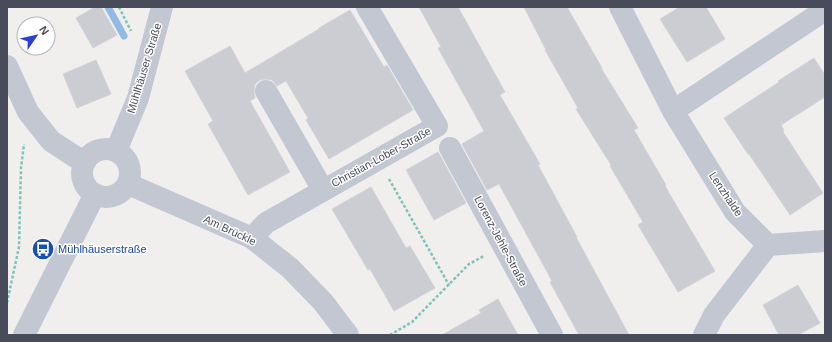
<svg xmlns="http://www.w3.org/2000/svg" width="832" height="342" viewBox="0 0 832 342" font-family="Arial,sans-serif">
<style>
.lines{fill:none;stroke-linecap:round;stroke-linejoin:round}
.stream{stroke:#92bae3;stroke-width:7}
.building{fill:#cccdd3;stroke:#d3d3d9}
.path{stroke:#7cc5b7;stroke-width:2.5;stroke-dasharray:3 2;stroke-linecap:butt}
.minor{stroke:#c3c7d2;stroke-width:22}
.labels{text-anchor:middle;stroke-width:3;stroke-linejoin:round;paint-order:stroke}
.street-label{font-size:11px;fill:#484c5a;stroke:#fff}
.transit-label{font-size:11px;fill:#164399;stroke:#fff;text-anchor:start}
</style>
<rect width="100%" height="100%" fill="#f1efee"/>
<g class="lines">
<!-- stream -->
<polyline class="stream" points="108,7 124,36"/>
</g>
<!-- building -->
<g class="building">
<polygon points="95,7 101,7 117,35 93,48 76,18"/>
<polygon points="419,7 458,7 505,92 500,95 540,164 538,165 577,237 576,237 629,335 579,335 550,282 552,281 499,184 487,190 462,144 484,131 438,48 441,47"/>
<polygon points="524,7 567,7 602,68 601,68 638,128 634,130 666,185 665,186 715,271 678,292 638,225 643,222 610,166 611,165 576,109 578,108 545,50 546,50"/>
<polygon points="680,7 706,7 725,39 687,62 660,19"/>
<polygon points="350,10 384,67 387,65 413,110 329,159 306,120 308,118 286,81 277,86 272,80 266,79 260,80 255,84 254,91 255,98 250,101 290,172 248,195 208,124 213,121 185,71 230,46 245,73 319,29 319,28"/>
<polygon points="814,58 825,75 825,97 781,125 784,130 783,132 823,193 790,215 749,154 748,154 724,118 779,82 778,81"/>
<polygon points="96,60 111,94 77,108 63,74"/>
<polygon points="438,152 466,203 434,220 406,170"/>
<polygon points="371,187 406,248 410,246 435,288 394,311 370,269 368,270 332,209"/>
<polygon points="798,285 820,323 798,335 779,335 763,305"/>
<polygon points="498,299 518,335 442,335 481,313 479,310"/>
</g>
<g class="lines">
<!-- path -->
<g class="path">
<polyline points="119,7 131,31"/>
<polyline points="389,179 449,285"/>
<polyline points="7,303 19,247 21,168 24,144"/>
<polyline points="390,335 412,322 469,264 484,256"/>
</g>
<!-- minor -->
<g class="minor">
<polyline points="620,7 673,111 735,212 768,245 825,241"/>
<polyline points="7,66 28,112 51,141 74,156 85,162"/>
<polyline points="266,91 323,190"/>
<polyline points="673,111 825,10"/>
<polyline points="450,148 552,335"/>
<circle cx="106" cy="173" r="24"/>
<polyline points="116,151 138,98 162,7"/>
<polyline points="128,184 252,238 290,268 323,302 348,335"/>
<polyline points="252,238 266,223 437,126 367,7"/>
<polyline points="24,335 95,194"/>
<polyline points="704,335 714,315 768,245"/>
</g>
</g>
<!-- icons -->
<defs>
<g id="bus-disc" transform="scale(1.15)"><circle r="9.5" fill="#1a4fb4" stroke="#fff"/><path d="M-5-6H5V4H4V6H2V4H-2V6H-4V4H-5ZM-3.5-4V0h7V-4ZM-3.5 1.2v1.5H-2V1.2ZM2 1.2v1.5H3.5V1.2Z" fill="#fff"/></g>
</defs>
<g fill-rule="evenodd">
<use href="#bus-disc" x="43" y="249"/>
</g>
<g class="labels">
<!-- street labels -->
<g class="street-label">
<text transform="translate(144 68) rotate(-73)" y="4">Mühlhäuser Straße</text>
<text transform="translate(381 157) rotate(-29)" y="4">Christian-Lober-Straße</text>
<text transform="translate(726 194) rotate(56)" y="4">Lenzhalde</text>
<text transform="translate(230 230) rotate(25)" y="4">Am Brückle</text>
<text transform="translate(501 241) rotate(62)" y="4">Lorenz-Jehle-Straße</text>
</g>
<!-- transit labels -->
<g class="transit-label">
<text x="58" y="253">Mühlhäuserstraße</text>
</g>
</g>
<!-- border -->
<rect width="832" height="342" fill="none" stroke="#484c5a" stroke-width="16"/>
<!-- north arrow -->
<g transform="translate(36 36) rotate(56)"><circle r="19" fill="#ffffff" stroke="#b6b7bd"/>
<path d="M0-3L7 15L0 10L-7 15Z" fill="#2b42ce"/>
<text y="-6" font-size="11" font-weight="bold" text-anchor="middle" fill="#484c5a">N</text>
</g>
</svg>
